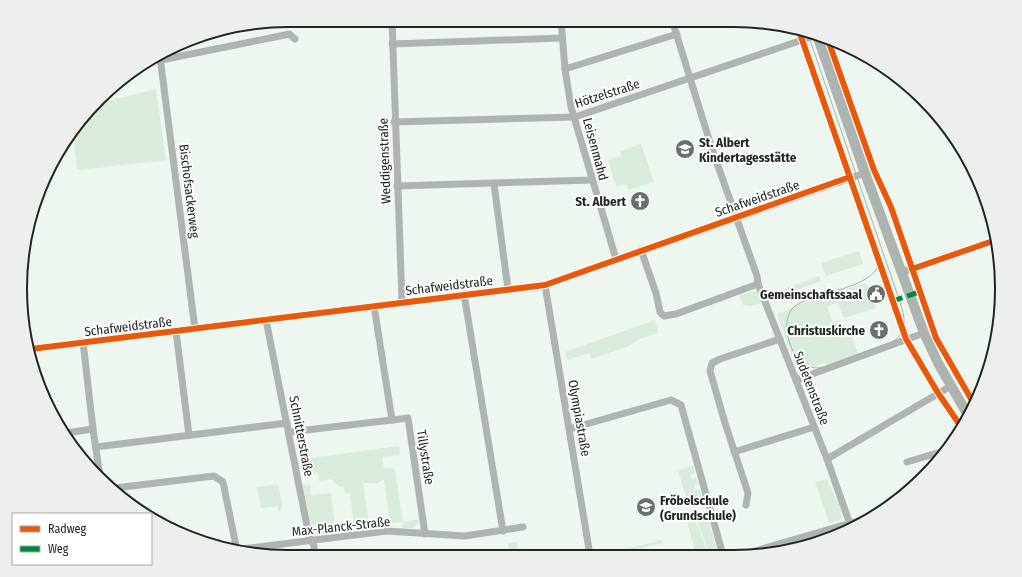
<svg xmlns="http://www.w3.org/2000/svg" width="1022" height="577" viewBox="0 0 1022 577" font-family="'Fira Sans Condensed',sans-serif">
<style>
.green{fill:#d9ebdd}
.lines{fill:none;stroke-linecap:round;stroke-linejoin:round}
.street{stroke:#afb4b0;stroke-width:7}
.secondary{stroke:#adb3af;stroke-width:10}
.tram{stroke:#acb0ac;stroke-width:1}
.quiet{stroke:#00873e;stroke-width:5;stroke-dasharray:10 5;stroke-linecap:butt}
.cycleway-casing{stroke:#fff;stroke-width:8}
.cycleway{stroke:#e8590c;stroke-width:6}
.labels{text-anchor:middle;stroke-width:4;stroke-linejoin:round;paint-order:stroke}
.street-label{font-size:13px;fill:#212622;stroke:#fff}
.poi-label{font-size:13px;font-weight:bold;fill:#212622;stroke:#fff;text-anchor:end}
.rim{fill:none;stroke:#212622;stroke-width:2}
</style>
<rect width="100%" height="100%" fill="#eef6f0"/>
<!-- green -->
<g class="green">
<polygon points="156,89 166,160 77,170 73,132 100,103"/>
<polygon points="641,144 654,182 628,190 626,184 616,186 608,160 621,156 620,151"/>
<polygon points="859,251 863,264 826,276 821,263"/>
<polygon points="819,276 821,281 777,297 776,292"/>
<polygon points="866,283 876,308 844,318 838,302 827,307 833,322 840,320 845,331 851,331 858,354 828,364 823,363 798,373 777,314 788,310 788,308"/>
<polygon points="760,291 764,302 751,306 743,305 739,296 750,292"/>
<polygon points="655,320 658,333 637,340 629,346 592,359 589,353 567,360 565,352"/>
<polygon points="399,446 400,455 382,457 384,468 393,468 393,470 395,470 403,522 419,519 419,523 413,528 403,528 402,522 390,523 384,479 378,483 363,483 369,524 354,526 350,493 345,494 344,486 339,487 331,479 319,481 318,473 306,474 304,459"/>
<polygon points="693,466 695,473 690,475 692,479 696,478 698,484 694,486 695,490 700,489 703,504 688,504 678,470"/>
<polygon points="827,479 841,510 842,518 838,521 829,523 815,482"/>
<polygon points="278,484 283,507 281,507 281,510 278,511 278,506 261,508 257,487"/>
<path d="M 303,485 L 310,485 L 311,495 L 331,493 L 335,528 L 346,527 L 346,531 C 336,533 320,537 312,530 Z"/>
<polygon points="707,516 718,554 709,555 701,531 696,519"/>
<polygon points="694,520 700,531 708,555 696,555 687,521"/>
<polygon points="662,540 663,543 613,555 600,555"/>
<polygon points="517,542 518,549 524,548 525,554 538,553 538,556 509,556 508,543"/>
</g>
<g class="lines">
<!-- street -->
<g class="street">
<polyline points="392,20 402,302"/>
<polyline points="561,20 565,69 571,107 616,259"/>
<polyline points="672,20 712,149 757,276 758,284 827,459 851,527"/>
<polyline points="392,44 562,38"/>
<polyline points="160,57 195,329"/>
<polyline points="161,60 285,35 289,34 295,39"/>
<polyline points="565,69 677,34"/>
<polyline points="394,122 575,117 817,35"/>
<polyline points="494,184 508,289"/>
<polyline points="397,186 592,180"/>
<polyline points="641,250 656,293 660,312 664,316 676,314 758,284"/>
<polyline points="902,272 996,240"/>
<polyline points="545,285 590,555"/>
<polyline points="464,294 503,531"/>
<polyline points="374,306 392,420 408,418 425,534"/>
<polyline points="266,320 309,536 314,546 315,556"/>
<polyline points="176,331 189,435"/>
<polyline points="83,342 93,429 100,477"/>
<polyline points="31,349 545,285 865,173"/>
<polyline points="796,380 924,333"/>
<polyline points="569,429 671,400 681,405 723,555"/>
<polyline points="289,432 392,420"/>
<polyline points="66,433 93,429"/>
<polyline points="96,447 287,423"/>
<polyline points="734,452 814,427"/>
<polyline points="827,459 951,386"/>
<polyline points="907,462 944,451"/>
<polyline points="115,488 214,476 223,482 237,551"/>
<polyline points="746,505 748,493 725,423 710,371 712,363 720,359 780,339"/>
<polyline points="233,550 387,531 465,536 523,527"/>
<polyline points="741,555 875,516"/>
</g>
<!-- secondary -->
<polyline class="secondary" points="817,35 865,173 924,333 938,363 969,417"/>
<!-- tram -->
<g class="tram">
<path d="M 807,31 L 899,299 C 904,315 910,331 892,342 L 829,366 C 822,368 815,369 808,366 C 790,359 780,323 792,309 C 797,303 805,301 812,298"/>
<path d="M 817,296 C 839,289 885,282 880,253"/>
</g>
<!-- quiet -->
<polyline class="quiet" points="893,301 919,292"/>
<!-- cycleway casing -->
<g class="cycleway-casing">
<g id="cycleway">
<polyline points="798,28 906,339 938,393 962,428"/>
<polyline points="828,40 874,170 891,207 936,338 974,404"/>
<polyline points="912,269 996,240"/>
<polyline points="31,349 545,285 850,177"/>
</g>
</g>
<!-- cycleway -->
<use href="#cycleway" class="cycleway"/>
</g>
<!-- icons -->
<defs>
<g id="school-disc" transform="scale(1)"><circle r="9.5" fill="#696f6a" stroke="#fff"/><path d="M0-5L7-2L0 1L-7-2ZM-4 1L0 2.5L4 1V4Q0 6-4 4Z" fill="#fff"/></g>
<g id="church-disc" transform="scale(1)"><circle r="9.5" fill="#696f6a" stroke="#fff"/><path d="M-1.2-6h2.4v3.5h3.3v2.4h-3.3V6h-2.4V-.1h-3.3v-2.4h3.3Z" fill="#fff"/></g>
<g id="civic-disc" transform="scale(1)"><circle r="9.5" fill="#696f6a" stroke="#fff"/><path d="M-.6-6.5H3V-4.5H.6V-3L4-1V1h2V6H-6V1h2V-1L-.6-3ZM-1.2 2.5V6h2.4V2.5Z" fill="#fff"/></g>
</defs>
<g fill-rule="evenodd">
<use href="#school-disc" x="685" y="149"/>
<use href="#church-disc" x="640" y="201"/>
<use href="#civic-disc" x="876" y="294"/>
<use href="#church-disc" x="879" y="330"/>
<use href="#school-disc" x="646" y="507"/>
</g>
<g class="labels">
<!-- street labels -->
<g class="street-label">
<text transform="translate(607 93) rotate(-18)" y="5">Hötzelstraße</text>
<text transform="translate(596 149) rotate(75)" y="5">Leisenmahd</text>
<text transform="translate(384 161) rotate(-92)" y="5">Weddigenstraße</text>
<text transform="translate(190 191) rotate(83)" y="5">Bischofsackerweg</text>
<text transform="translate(757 198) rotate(-19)" y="5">Schafweidstraße</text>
<text transform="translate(449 285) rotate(-7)" y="5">Schafweidstraße</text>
<text transform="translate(128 326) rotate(-7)" y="5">Schafweidstraße</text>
<text transform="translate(812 388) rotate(69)" y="5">Sudetenstraße</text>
<text transform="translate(580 418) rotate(80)" y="5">Olympiastraße</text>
<text transform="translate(302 436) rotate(79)" y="5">Schnitterstraße</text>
<text transform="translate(426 457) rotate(81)" y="5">Tillystraße</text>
<text transform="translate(341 526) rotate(-6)" y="5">Max-Planck-Straße</text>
</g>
<!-- poi labels -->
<g class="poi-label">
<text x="699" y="147" text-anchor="start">St. Albert<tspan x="699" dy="15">Kindertagesstätte</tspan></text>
<text x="626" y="206">St. Albert</text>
<text x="862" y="299">Gemeinschaftssaal</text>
<text x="865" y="335">Christuskirche</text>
<text x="660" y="505" text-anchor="start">Fröbelschule<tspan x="660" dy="15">(Grundschule)</tspan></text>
</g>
</g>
<!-- crop -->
<path d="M0 0H1022V577H0ZM288 27H734A261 261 0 0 1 995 288V289A261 261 0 0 1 734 550H288A261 261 0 0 1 27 289V288A261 261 0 0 1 288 27Z" fill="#edeeed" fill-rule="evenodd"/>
<path class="rim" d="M288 27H734A261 261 0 0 1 995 288V289A261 261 0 0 1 734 550H288A261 261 0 0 1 27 289V288A261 261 0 0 1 288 27Z"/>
<!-- legend -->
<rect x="12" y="513" width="140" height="52" fill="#ffffff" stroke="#a6a8a7"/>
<rect x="20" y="526" width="20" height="6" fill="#e8590c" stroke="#a6a8a7"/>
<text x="48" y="533" font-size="12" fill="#212622">Radweg</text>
<rect x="20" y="546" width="20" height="6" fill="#00873e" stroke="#a6a8a7"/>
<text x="48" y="553" font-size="12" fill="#212622">Weg</text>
</svg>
